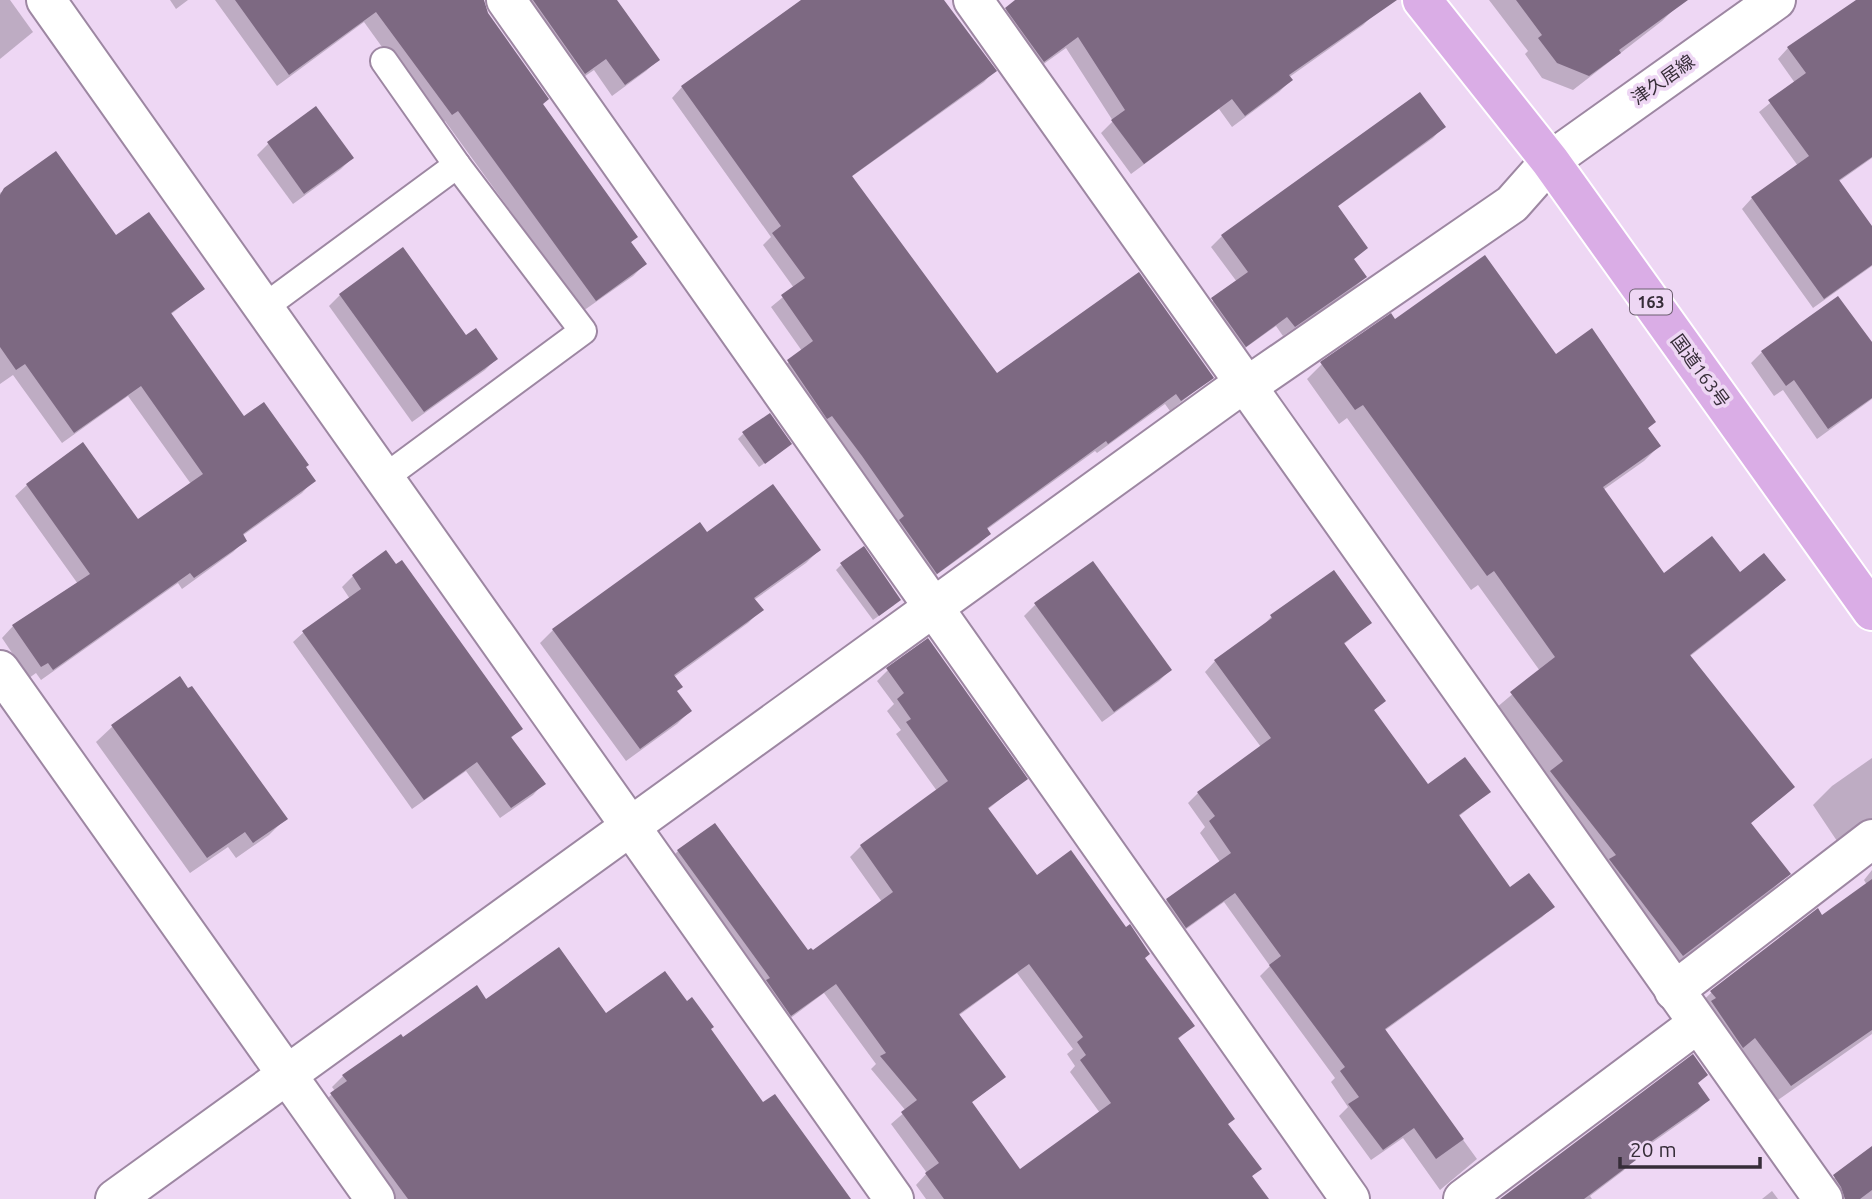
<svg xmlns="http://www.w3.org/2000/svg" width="1872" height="1199" viewBox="0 0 1872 1199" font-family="Ubuntu,'Noto Sans JP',sans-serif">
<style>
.shadow{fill:#0003;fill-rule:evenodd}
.building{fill:#7d6982;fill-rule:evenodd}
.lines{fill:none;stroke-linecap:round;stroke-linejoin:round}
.lane-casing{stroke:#9d87a2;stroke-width:30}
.street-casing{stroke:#9d87a2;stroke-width:42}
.secondary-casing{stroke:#9d87a2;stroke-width:42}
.highway-casing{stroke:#fff;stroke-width:42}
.lane{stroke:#fff;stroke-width:26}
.street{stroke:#fff;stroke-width:38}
.secondary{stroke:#fff;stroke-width:38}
.highway{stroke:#daade6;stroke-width:38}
.labels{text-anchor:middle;stroke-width:7;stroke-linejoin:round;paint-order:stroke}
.shield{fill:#eed7f4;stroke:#6d6070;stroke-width:2}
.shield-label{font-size:16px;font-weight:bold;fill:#362d38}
.street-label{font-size:18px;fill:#362d38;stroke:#eed7f4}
</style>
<rect width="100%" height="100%" fill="#eed7f4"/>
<!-- shadow -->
<g class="shadow">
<polygon points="0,0 10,0 33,32 0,59"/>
<polygon points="170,0 188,0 176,9"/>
<polygon points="215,0 483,0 487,13 541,105 636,237 630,243 645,264 633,276 583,311 445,121 439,126 364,22 277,86"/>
<polygon points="513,0 614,0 658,60 646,71 612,96 594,70 572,85"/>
<polygon points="802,0 941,0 994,71 984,82 851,177 997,375 1212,377 1170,411 1165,404 1097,453 1095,451 986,530 989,534 979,544 925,583 777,372 802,351 771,307 794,288 763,245 771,237 672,98 682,87"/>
<polygon points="1018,0 1366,0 1375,13 1363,25 1288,78 1291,80 1279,92 1232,127 1219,109 1131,174 1101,133 1113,121 1066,48 1031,73 994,21"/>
<polygon points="1489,0 1672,0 1676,7 1662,21 1573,90 1542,78 1525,54 1528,51"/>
<polygon points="1857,0 1872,0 1872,158 1838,182 1872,229 1872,266 1813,308 1742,209 1752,198 1798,166 1759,112 1795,83 1778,59 1788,48"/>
<polygon points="1420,95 1443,127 1433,138 1337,207 1366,248 1353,260 1365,277 1354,288 1283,336 1276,326 1234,356 1202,310 1237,282 1211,247 1222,236"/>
<polygon points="316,109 352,158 341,169 293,204 257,155 268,144"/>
<polygon points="55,153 116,238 203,289 170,315 244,419 304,468 313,481 302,493 242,536 245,540 233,552 182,589 178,583 41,680 36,673 29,678 2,638 13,626 78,584 15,496 27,485 138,521 191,484 128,396 62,443 13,375 0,384 0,193"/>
<polygon points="340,295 466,338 496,359 485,370 412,422 329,306"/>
<polygon points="1838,298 1872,345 1872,399 1817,439 1783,390 1774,396 1751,363 1762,352"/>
<polygon points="1395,321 1555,356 1654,422 1647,429 1659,446 1644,461 1603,490 1663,575 1739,574 1783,580 1768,595 1689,657 1793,787 1750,824 1788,874 1773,889 1667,970 1536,788 1548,776 1496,708 1540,671 1478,585 1471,590 1347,418 1339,424 1307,379 1322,364"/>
<polygon points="743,434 784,449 759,467 738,439"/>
<polygon points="819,550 806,563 754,600 761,610 748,623 674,677 676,692 690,711 677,724 626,761 540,643 553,630"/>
<polygon points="386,553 521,728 510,739 543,784 533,795 500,818 466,771 412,809 293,642 304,632 350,599 342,587 353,576"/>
<polygon points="841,565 894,605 873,620 836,570"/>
<polygon points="1035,605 1170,670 1159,681 1102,722 1024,616"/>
<polygon points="1271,617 1370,623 1343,645 1384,700 1373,711 1427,787 1489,792 1458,817 1510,889 1552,907 1542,917 1384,1031 1477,1159 1440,1190 1403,1138 1371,1160 1339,1116 1348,1107 1331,1082 1335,1078 1260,976 1270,966 1224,902 1175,937 1156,911 1167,900 1220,862 1200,833 1205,827 1188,803 1198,793 1261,747 1205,672 1215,661 1261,628"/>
<path d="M 888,670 L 1025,779 L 987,810 L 1036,878 L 1143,958 L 1193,1026 L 1177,1040 L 1226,1125 L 1259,1169 L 1251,1177 L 1267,1199 L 926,1199 L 916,1185 L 927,1173 L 891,1124 L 906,1111 L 871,1069 L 876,1064 L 824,993 L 780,1026 L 667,862 L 678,851 L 807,953 L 812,952 L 882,902 L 850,857 L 861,846 L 937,791 L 896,734 L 901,730 L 887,711 L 894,704 L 877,681 ZM 1017,973 L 1073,1049 L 1067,1054 L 1075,1066 L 1070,1072 L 1100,1113 L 1019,1171 L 971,1103 L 1004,1077 L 958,1016 Z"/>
<polygon points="113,726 285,819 269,835 236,858 228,847 190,873 96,742"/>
<polygon points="1872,758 1872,849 1849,836 1837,841 1813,805 1832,786"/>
<polygon points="1872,870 1872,1034 1771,1105 1692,1011 1712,992 1867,885 1864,880"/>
<polygon points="486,1001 709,1029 825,1199 390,1199 321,1105 335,1091 332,1087 343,1076 400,1036 403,1039"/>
<polygon points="1697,1084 1708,1100 1697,1111 1632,1157 1634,1160 1623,1171 1590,1196 1592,1199 1502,1199"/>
<polygon points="1872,1148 1872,1199 1830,1199 1823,1187"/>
<polygon points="1772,1191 1778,1199 1762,1199"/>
</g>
<!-- building -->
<g class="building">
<polygon points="235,0 484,0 488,13 549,99 543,104 638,237 631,242 647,264 596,301 458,111 452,115 376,12 289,75"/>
<polygon points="533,0 617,0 660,60 625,85 606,59 585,74"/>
<polygon points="801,0 944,0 997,71 852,176 997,373 1139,272 1214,378 1181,401 1176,394 1108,444 1106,441 987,528 991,534 937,574 899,520 904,516 862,456 832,416 827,419 787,360 813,341 781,295 805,278 772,233 781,226 681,86"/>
<polygon points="1015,0 1397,0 1289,75 1293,80 1245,116 1232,99 1144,164 1111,120 1125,110 1078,37 1044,62 1005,8"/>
<polygon points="1516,0 1688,0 1619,50 1621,53 1589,76 1557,63 1538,38 1542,35"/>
<polygon points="1856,0 1872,0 1872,157 1839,180 1872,226 1872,265 1824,299 1751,197 1809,156 1768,100 1806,73 1787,47"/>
<polygon points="1420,92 1446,127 1338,206 1368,248 1354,259 1367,277 1295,327 1287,317 1246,347 1211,298 1248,272 1221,235"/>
<polygon points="316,106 354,158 304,194 267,142"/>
<polygon points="56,151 116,235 149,212 205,289 171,313 244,416 264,402 309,465 306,467 316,481 243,534 247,541 194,578 190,573 53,670 48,663 41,667 12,625 90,574 26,484 83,442 138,519 203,474 141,386 74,433 25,364 16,370 0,347 0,195 4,188"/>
<polygon points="403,247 466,335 476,328 498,359 424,412 339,294"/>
<polygon points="1485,255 1556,354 1592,328 1656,422 1648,428 1661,446 1603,487 1664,573 1712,536 1740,572 1764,553 1786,580 1690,655 1795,787 1751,823 1791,874 1683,956 1609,859 1616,855 1550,771 1563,761 1510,692 1555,657 1494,571 1487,576 1363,405 1355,410 1320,362 1391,313 1395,319"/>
<polygon points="1838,296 1872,342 1872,398 1828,429 1794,380 1786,386 1761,351"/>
<polygon points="770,413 792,444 765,464 742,432"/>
<polygon points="773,484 821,550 754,598 764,610 674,675 683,687 677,691 692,711 640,749 552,629 700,522 707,532"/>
<polygon points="864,546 901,600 879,616 840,563"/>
<polygon points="386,550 396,564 402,560 523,729 511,737 546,784 511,808 477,762 424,800 302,631 361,589 352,575"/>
<polygon points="1093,561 1172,670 1114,712 1034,603"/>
<polygon points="1334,570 1372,623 1344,643 1386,701 1374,710 1428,784 1465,757 1491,792 1459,815 1510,887 1529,873 1555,907 1385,1029 1464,1139 1436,1159 1414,1128 1383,1150 1348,1104 1359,1097 1340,1071 1345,1067 1269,965 1281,956 1235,893 1186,928 1166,899 1231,853 1209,821 1215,816 1197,792 1271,738 1214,660 1272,618 1270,615"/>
<path d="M 928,638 L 1028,779 L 988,808 L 1037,875 L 1071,850 L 1126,927 L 1130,924 L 1150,954 L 1145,958 L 1195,1026 L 1178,1038 L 1235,1119 L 1228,1124 L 1262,1169 L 1252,1176 L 1269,1199 L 944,1199 L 925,1173 L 939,1163 L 901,1112 L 917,1100 L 880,1056 L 886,1053 L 836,984 L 791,1016 L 766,980 L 770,978 L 677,850 L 715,823 L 808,950 L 811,948 L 813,950 L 893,892 L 860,845 L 948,781 L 906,722 L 911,719 L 897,699 L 904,693 L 886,668 ZM 1029,964 L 1083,1037 L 1077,1042 L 1086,1055 L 1080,1060 L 1111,1103 L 1020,1169 L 972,1102 L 1006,1077 L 959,1014 Z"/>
<polygon points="180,676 188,688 192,686 288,819 253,843 245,832 207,858 111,725"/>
<polygon points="1872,879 1872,1030 1791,1086 1755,1038 1743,1048 1711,1001 1716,998 1710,991 1818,908 1822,915"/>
<polygon points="559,947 606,1013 665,971 687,1001 692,997 714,1027 711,1029 763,1102 775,1094 851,1199 408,1199 330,1093 347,1081 342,1075 401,1034 403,1037 477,985 486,999"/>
<polygon points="1693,1054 1708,1075 1698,1083 1710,1100 1632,1155 1636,1160 1584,1199 1500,1199"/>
<polygon points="1872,1146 1872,1190 1860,1199 1845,1199 1841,1187 1833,1175"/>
</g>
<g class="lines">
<!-- lane casing -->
<g class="lane-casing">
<g id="lane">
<polyline points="384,61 457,165 583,331 384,478"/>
<polyline points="263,308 457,165"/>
</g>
</g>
<!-- street casing -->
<g class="street-casing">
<g id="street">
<polyline points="46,0 894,1199"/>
<polyline points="506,0 1350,1199"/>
<polyline points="973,0 1823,1199"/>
<polyline points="0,670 375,1199"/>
<polyline points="1674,991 1872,839"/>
<polyline points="115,1199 1230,393 1246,387 1512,204 1550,161"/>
<polyline points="1463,1199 1697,1024"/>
</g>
</g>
<!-- secondary casing -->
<g class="secondary-casing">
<polyline id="secondary" points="1550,161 1776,0"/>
</g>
<!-- highway casing -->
<g class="highway-casing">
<polyline id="highway" points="1422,0 1550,161 1872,611"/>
</g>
<!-- lane -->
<use href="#lane" class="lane"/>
<!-- street -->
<use href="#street" class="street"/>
<!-- secondary -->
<use href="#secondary" class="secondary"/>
<!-- highway -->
<use href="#highway" class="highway"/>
</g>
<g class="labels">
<!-- shield labels -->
<rect class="shield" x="1630" y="289.5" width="42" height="25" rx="5"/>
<g class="shield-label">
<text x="1651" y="308">163</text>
</g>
<!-- street labels -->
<g class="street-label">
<text transform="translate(1663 80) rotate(-35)" y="6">津久居線</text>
<text transform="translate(1700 371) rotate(54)" y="6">国道163号</text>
</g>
</g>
<!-- scale -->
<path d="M1620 1157v10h140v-10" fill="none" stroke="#362d38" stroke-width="3.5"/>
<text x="1630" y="1157" font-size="21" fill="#362d38" stroke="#eed7f4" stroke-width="5" paint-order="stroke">20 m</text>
</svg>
